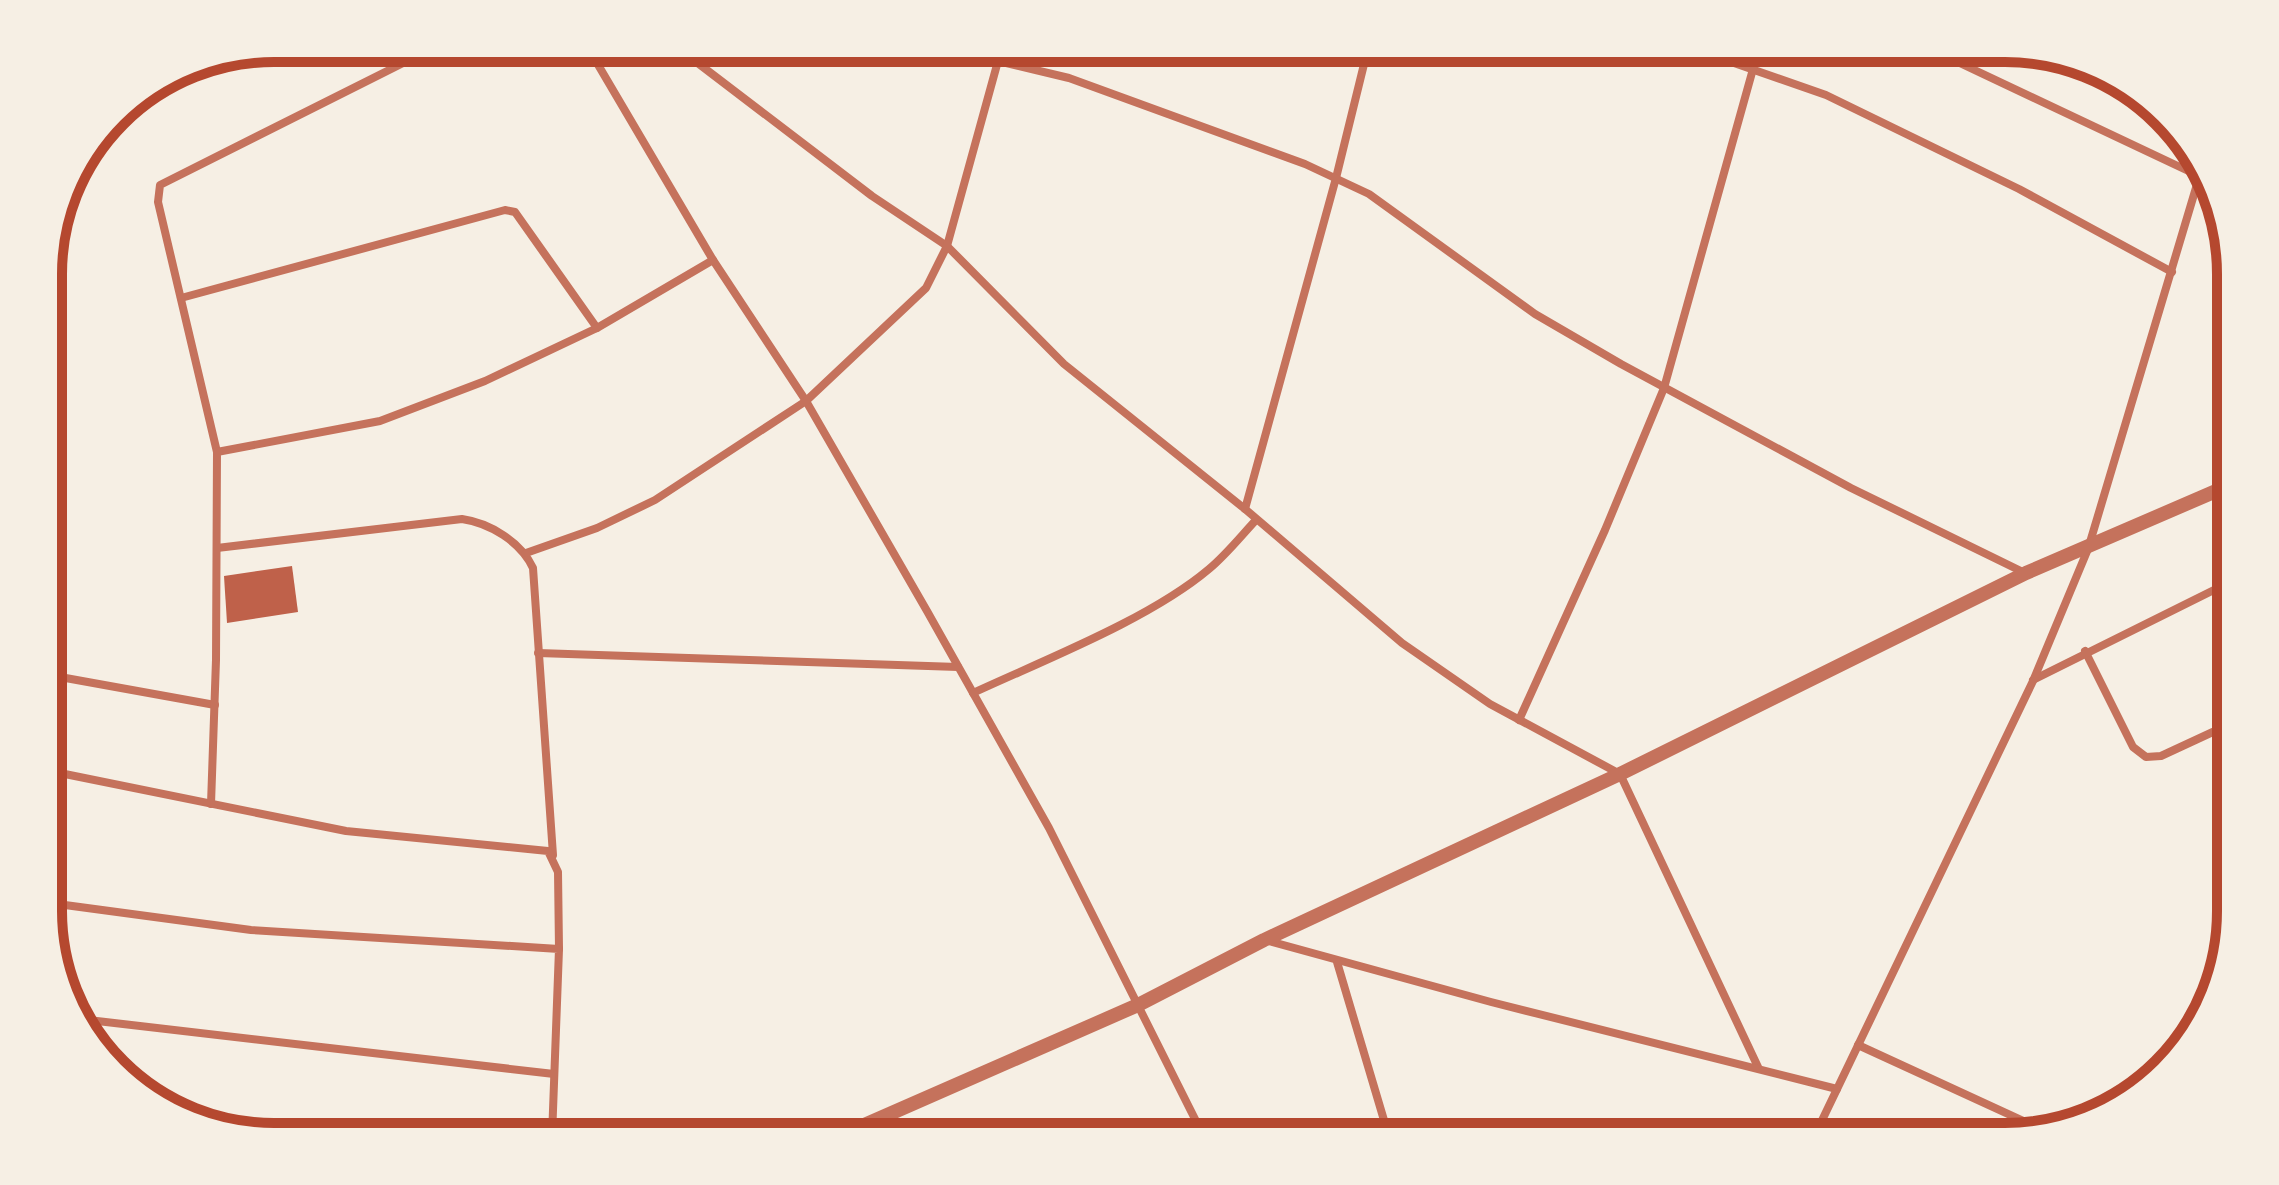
<svg xmlns="http://www.w3.org/2000/svg" width="2279" height="1185" viewBox="0 0 2279 1185" font-family="'Golos Text',sans-serif">
<style>
.building{fill:#bf614a}
.lines{fill:none;stroke-linecap:round;stroke-linejoin:round}
.minor{stroke:#c5725c;stroke-width:8}
.tertiary{stroke:#c5725c;stroke-width:14}
.rim{fill:none;stroke:#b5482f;stroke-width:10}
</style>
<rect width="100%" height="100%" fill="#f6efe4"/>
<!-- building -->
<polygon class="building" points="292,566 298,612 227,623 224,576"/>
<g class="lines">
<!-- minor -->
<g class="minor">
<polyline points="583,48 597,63 713,260 806,401 927,611 1049,828 1204,1137"/>
<polyline points="678,48 872,196 947,246 1064,364 1245,509 1402,643 1490,704 1620,774 1758,1067"/>
<polyline points="1691,48 1826,95 2019,189 2172,272"/>
<polyline points="1928,48 2199,176"/>
<polyline points="597,63 635,48"/>
<polyline points="181,298 505,210 515,212 597,328"/>
<polyline points="217,452 158,202 160,185 433,48"/>
<polyline points="1245,509 1336,178 1368,48"/>
<path d="M 217,548 L 462,519 C 490,523 521,542 533,568 L 553,855"/>
<polyline points="526,553 597,528 655,500 806,401 926,288 947,246 998,61 1069,78 1305,164 1369,194 1535,314 1621,364 1851,488 2025,573"/>
<polyline points="2085,651 2133,747 2146,757 2161,756 2230,724"/>
<polyline points="538,653 958,667"/>
<polyline points="49,675 215,705"/>
<polyline points="2033,680 2230,582"/>
<path d="M 973,693 C 1044,660 1150,619 1209,569 C 1226,555 1241,536 1256,520"/>
<polyline points="1519,720 1605,530 1664,388 1753,69"/>
<polyline points="50,771 346,831 548,851 558,872 559,949"/>
<polyline points="211,804 216,660 217,452 380,421 485,381 597,328 713,260"/>
<polyline points="50,903 251,930 559,949 552,1137"/>
<polyline points="1265,940 1491,1002 1837,1089"/>
<polyline points="1337,962 1389,1137"/>
<polyline points="80,1019 554,1074"/>
<polyline points="1858,1045 2041,1129"/>
<polyline points="1814,1137 2033,681 2088,549 2201,171"/>
</g>
<!-- tertiary -->
<polyline class="tertiary" points="837,1137 1138,1005 1264,940 1620,774 2026,573 2230,485"/>
</g>
<!-- crop -->
<path d="M0 0H2279V1185H0ZM274 62H2005A212 212 0 0 1 2217 274V911A212 212 0 0 1 2005 1123H274A212 212 0 0 1 62 911V274A212 212 0 0 1 274 62Z" fill="#f6efe4" fill-rule="evenodd"/>
<path class="rim" d="M274 62H2005A212 212 0 0 1 2217 274V911A212 212 0 0 1 2005 1123H274A212 212 0 0 1 62 911V274A212 212 0 0 1 274 62Z"/>
</svg>
